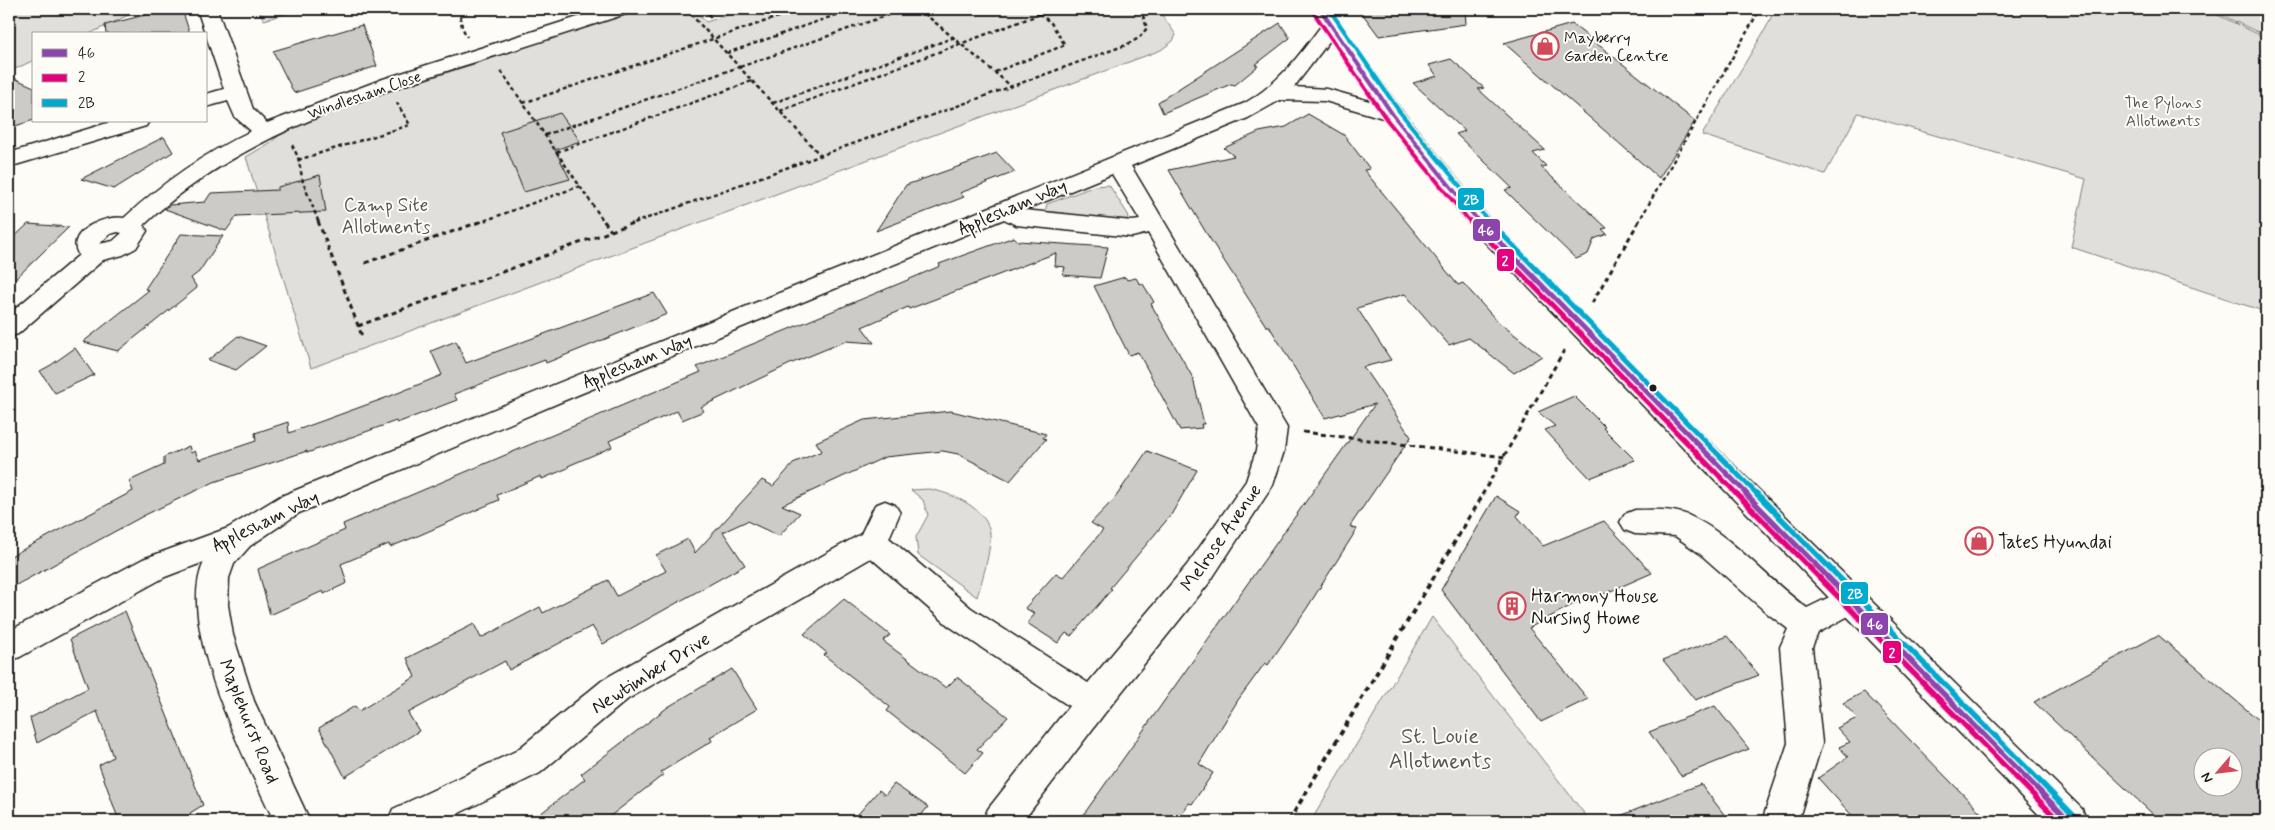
<svg xmlns="http://www.w3.org/2000/svg" width="2275" height="830" viewBox="0 0 2275 830" font-family="Mynerve,sans-serif">
<style>
.green{fill:#e0dfdb;stroke:#7e7e7c}
.building{fill:#cccbc8;stroke:#1c1c1c;fill-rule:evenodd}
.lines{fill:none;stroke-linecap:round;stroke-linejoin:round}
.minor-casing{stroke:#1c1c1c;stroke-width:3}
.major-casing{stroke:#1c1c1c;stroke-width:3}
.path-far2{stroke:#1c1c1c;stroke-width:2.5;stroke-dasharray:4 3;stroke-linecap:butt}
.path-far1{stroke:#1c1c1c;stroke-width:3;stroke-dasharray:5 4;stroke-linecap:butt}
.path{stroke:#1c1c1c;stroke-width:4;stroke-dasharray:5.5 4.5;stroke-linecap:butt}
.minor{fill:#fdfcf7;fill-rule:evenodd}
.major{fill:#fdfcf7;fill-rule:evenodd}
.bus-1-far2-casing{stroke:#fdfcf7;stroke-width:7}
.bus-1-far1-casing{stroke:#fdfcf7;stroke-width:9}
.bus-1-casing{stroke:#fdfcf7;stroke-width:9}
.bus-2-far2-casing{stroke:#fdfcf7;stroke-width:7}
.bus-2-far1-casing{stroke:#fdfcf7;stroke-width:9}
.bus-2-casing{stroke:#fdfcf7;stroke-width:9}
.bus-3-far2-casing{stroke:#fdfcf7;stroke-width:7}
.bus-3-far1-casing{stroke:#fdfcf7;stroke-width:9}
.bus-3-casing{stroke:#fdfcf7;stroke-width:9}
.bus-1-far2{stroke:#8e44ad;stroke-width:4}
.bus-1-far1{stroke:#8e44ad;stroke-width:5}
.bus-1{stroke:#8e44ad;stroke-width:5.5}
.bus-2-far2{stroke:#e5007d;stroke-width:4}
.bus-2-far1{stroke:#e5007d;stroke-width:5}
.bus-2{stroke:#e5007d;stroke-width:5.5}
.bus-3-far2{stroke:#00a9ce;stroke-width:4}
.bus-3-far1{stroke:#00a9ce;stroke-width:5}
.bus-3{stroke:#00a9ce;stroke-width:5.5}
.bus-dot{fill:#1c1c1c;stroke:#fdfcf7;stroke-width:2}
.labels{text-anchor:middle;stroke-width:4;stroke-linejoin:round;paint-order:stroke}
.far-poi-label{font-size:16px;fill:#1c1c1c;stroke:#fdfcf7;text-anchor:start}
.far-street-label{font-size:16px;fill:#1c1c1c;stroke:#fdfcf7}
.far-park-label{font-size:16px;fill:#575655;stroke:#fdfcf7}
.park-label{font-size:19px;fill:#575655;stroke:#fdfcf7}
.street-label{font-size:19px;fill:#1c1c1c;stroke:#fdfcf7}
.poi-label{font-size:19px;fill:#1c1c1c;stroke:#fdfcf7;text-anchor:start}
.near-park-label{font-size:22px;fill:#575655;stroke:#fdfcf7}
.line-badge{stroke:#fdfcf7;stroke-width:2}
.badge-label{font-size:14px;text-anchor:middle;font-weight:bold;fill:#fff}
</style>
<rect width="100%" height="100%" fill="#fdfcf7"/>
<filter id="ink" filterUnits="userSpaceOnUse"><feTurbulence type="fractalNoise" baseFrequency=".02" numOctaves="2"/><feDisplacementMap in="SourceGraphic" scale="10" xChannelSelector="R" yChannelSelector="G"/><feConvolveMatrix kernelMatrix="1 2 1 2 8 2 1 2 1" color-interpolation-filters="sRGB"/></filter>
<g filter="url(#ink)">
<!-- green -->
<g class="green">
<polygon points="9,9 141,9 89,34 34,34 34,60 9,72"/>
<polygon points="258,9 302,9 264,20"/>
<polygon points="644,9 693,9 706,22 747,9 1158,9 1176,35 1173,41 1161,50 311,368 246,157 270,143 288,128 344,106"/>
<polygon points="1775,9 2205,9 2266,38 2266,312 2071,247 2086,179 1858,113 1825,174 1702,135 1766,28"/>
<polygon points="2209,9 2266,9 2266,36"/>
<polygon points="1109,185 1129,216 1125,221 1047,214 1045,211 1047,204 1095,186"/>
<path d="M 929,489 C 950,493 981,505 989,528 C 994,542 982,581 977,597 L 918,555 L 916,537 L 928,515 L 923,500 L 911,490 Z"/>
<polygon points="1432,617 1590,821 1311,821"/>
</g>
<!-- building -->
<g class="building">
<polygon points="169,9 182,9 190,34 106,34 105,25"/>
<polygon points="1359,9 1465,9 1466,24 1379,36"/>
<polygon points="1280,23 1290,38 1255,65 1258,66 1235,85 1231,84 1163,113 1158,102"/>
<polygon points="1572,24 1695,121 1659,178 1504,43"/>
<polygon points="362,25 377,66 294,93 273,51"/>
<polygon points="1451,59 1484,88 1478,89 1545,150 1533,153 1546,166 1541,167 1607,228 1602,229 1607,234 1594,239 1588,254 1576,259 1520,205 1505,190 1512,188 1456,134 1465,131 1413,83 1437,76 1429,65"/>
<polygon points="9,76 34,87 34,120 9,128"/>
<polygon points="560,113 580,141 555,150 570,179 524,192 500,132"/>
<polygon points="1308,114 1344,135 1370,169 1364,170 1458,285 1463,283 1497,321 1542,356 1514,373 1469,338 1449,345 1405,294 1357,308 1391,360 1363,367 1411,437 1350,526 1357,529 1307,608 1268,665 1265,663 1238,700 1199,764 1213,773 1192,804 1189,803 1177,821 1079,821 1375,404 1325,418 1269,326 1266,326 1205,231 1169,170 1234,156 1224,148 1259,132 1286,127"/>
<polygon points="164,137 173,152 114,189 81,179"/>
<polygon points="997,153 1015,172 960,193 964,197 876,231 906,185"/>
<polygon points="320,175 326,212 237,216 226,231 165,209 170,205 205,202 211,193 278,190 278,187"/>
<polygon points="28,224 69,227 9,285 9,242"/>
<polygon points="181,234 223,236 199,272 191,278 197,288 118,351 83,342 149,290 145,289"/>
<polygon points="1014,237 1018,241 1108,247 1100,278 1063,275 1065,267 1055,266 1056,253 909,309 908,307 862,327 874,343 846,341 790,364 701,407 704,411 682,420 677,411 609,441 612,447 568,466 568,468 542,479 541,476 497,495 499,500 420,535 390,547 389,544 341,564 347,583 324,594 323,591 270,615 258,569 345,530 343,524 701,372 697,367 903,282 940,266 939,264"/>
<polygon points="1125,277 1127,280 1136,278 1139,283 1143,284 1154,302 1151,304 1193,378 1204,424 1201,424 1202,428 1180,430 1138,352 1129,355 1094,286"/>
<polygon points="654,293 667,314 546,363 545,360 454,394 457,400 397,423 396,421 307,453 307,451 214,482 145,515 9,589 9,557 133,491 129,481 164,465 164,457 189,446 191,453 195,451 199,460 256,441 255,433 288,422 289,433 388,397 442,375 431,351 456,341 466,363"/>
<polygon points="238,336 266,346 236,370 208,360"/>
<polygon points="75,348 94,375 55,393 40,371 51,365"/>
<polygon points="1574,396 1605,427 1603,428 1635,460 1590,478 1545,430 1555,426 1538,412"/>
<polygon points="951,411 1046,434 1043,438 1046,439 1010,481 958,454 943,451 885,457 782,505 800,513 779,536 747,521 723,532 745,565 603,644 592,626 509,670 505,661 408,713 419,731 345,777 319,728 355,706 359,711 415,677 407,658 474,624 481,638 540,607 543,613 608,580 617,596 666,571 656,555 688,539 695,553 762,480 773,486 795,462 822,451 816,442 864,420"/>
<polygon points="1147,451 1197,470 1171,515 1110,588 1112,589 1071,636 1066,633 1058,643 1027,623 1035,614 1025,608 1056,573 1063,577 1103,530 1091,523 1115,498"/>
<polygon points="1496,496 1520,511 1517,516 1543,546 1604,521 1652,573 1588,601 1585,598 1529,628 1588,699 1541,722 1441,590"/>
<polygon points="844,599 890,635 883,641 946,688 957,677 1008,717 977,749 983,753 965,773 887,711 890,707 824,655 827,653 804,634"/>
<polygon points="125,611 203,805 190,813 193,821 119,821 99,765 113,757 97,711 37,743 30,718 88,688 70,639"/>
<path d="M 2158,635 L 2266,726 L 2266,821 L 2160,821 L 2034,702 ZM 2202,758 L 2232,758 L 2232,788 L 2202,788 Z"/>
<polygon points="1727,636 1759,675 1695,700 1663,660"/>
<polygon points="732,669 757,709 710,737 712,741 661,772 663,775 604,821 531,821 585,779 581,774 668,707"/>
<polygon points="1864,692 1910,740 1989,821 1857,821 1818,778 1848,757 1839,747 1850,742 1837,728 1857,718 1843,703"/>
<polygon points="1715,706 1749,749 1681,776 1649,732"/>
<polygon points="894,784 928,807 918,819 921,821 852,821 879,790 885,795"/>
<polygon points="1701,784 1729,821 1611,821 1610,820"/>
</g>
<g class="lines">
<!-- minor casing -->
<g class="minor-casing">
<g id="minor">
<path d="M 197,9 L 217,9 L 253,109 L 267,123 L 383,79 L 603,9 L 632,9 L 629,13 C 572,31 516,50 459,67 C 344,104 233,141 144,225 L 147,231 L 136,248 L 123,255 L 103,260 L 18,334 L 9,337 L 9,314 L 79,255 C 63,232 106,214 124,218 C 163,182 203,154 251,131 L 235,117 L 228,101 L 206,107 L 206,94 L 224,89 ZM 118,232 L 122,233 L 113,241 L 99,244 L 110,234 Z"/>
<path d="M 1331,20 L 1338,22 L 1341,26 L 1294,87 L 1327,89 L 1401,110 L 1404,115 L 1401,120 L 1393,121 L 1325,101 L 1280,100 L 1248,118 L 1131,166 L 1287,428 L 1284,451 L 1273,485 L 1209,583 L 1104,714 L 1023,821 L 983,821 L 988,809 L 1069,706 L 949,626 L 871,558 L 628,699 L 540,773 L 443,821 L 388,821 L 393,809 L 516,751 L 604,679 L 861,534 L 875,505 L 885,501 L 895,505 L 900,513 L 889,538 L 971,608 L 1088,683 L 1187,565 L 1246,481 L 1256,451 L 1259,428 L 1148,233 L 1132,237 L 1016,225 L 1004,219 L 563,401 L 299,513 L 250,546 L 234,564 L 229,578 L 228,605 L 233,635 L 254,701 L 310,821 L 274,821 C 247,762 174,625 204,562 L 165,577 L 20,657 L 9,661 L 9,631 L 143,559 L 228,528 L 279,497 L 1245,103 C 1280,83 1301,53 1324,22 ZM 1112,174 L 1140,220 L 1132,221 L 1024,210 Z"/>
<polygon points="114,121 149,121 146,126 9,167 9,153"/>
<path d="M 1635,510 C 1653,510 1675,508 1692,517 C 1731,535 1770,582 1807,608 L 1850,587 L 1861,591 L 1866,600 L 1861,609 L 1818,633 L 1812,647 L 1822,743 L 1798,821 L 1762,821 L 1788,743 L 1780,647 L 1788,629 L 1767,613 L 1699,553 L 1675,536 L 1635,534 L 1625,530 L 1620,522 L 1625,514 Z"/>
</g>
</g>
<!-- major casing -->
<g class="major-casing">
<polygon id="major" points="1310,9 1330,9 1401,110 1495,226 1691,423 2082,809 2087,821 2045,821 1479,236 1385,120"/>
</g>
<!-- path-far2 -->
<g class="path-far2">
<polyline points="459,9 462,27 467,37"/>
<polyline points="686,9 820,155"/>
<polyline points="703,9 711,17"/>
<polyline points="919,9 1011,86"/>
<polyline points="727,53 853,9"/>
<polyline points="740,67 905,9"/>
<polyline points="501,71 605,223"/>
<polyline points="995,72 1065,45 1051,23 1034,9"/>
<polyline points="523,103 802,9"/>
<polyline points="773,103 955,37"/>
<polyline points="780,111 1054,9"/>
<polyline points="545,135 739,67"/>
<polyline points="292,145 298,157 303,182 319,223"/>
<polyline points="557,152 752,81"/>
<polyline points="298,160 410,125 397,103"/>
<polyline points="478,223 580,186"/>
<polyline points="634,223 1126,45 1139,38 1147,28 1143,16 1137,9"/>
<polyline points="1638,223 1760,9"/>
</g>
<!-- path-far1 -->
<g class="path-far1">
<polyline points="318,221 362,336"/>
<polyline points="604,221 611,231"/>
<polyline points="365,263 482,221"/>
<polyline points="1592,303 1639,221"/>
<polyline points="358,326 638,221"/>
<polyline points="1303,432 1505,457"/>
<polyline points="1482,495 1566,347"/>
</g>
<!-- path -->
<polyline class="path" points="1289,821 1483,494"/>
<!-- minor -->
<use href="#minor" class="minor"/>
<!-- major -->
<use href="#major" class="major"/>
<!-- bus-1-far2 casing -->
<g class="bus-1-far2-casing">
<polyline id="bus-1-far2" points="1320,9 1393,115 1480,223"/>
</g>
<!-- bus-1-far1 casing -->
<g class="bus-1-far1-casing">
<polyline id="bus-1-far1" points="1479,221 1748,495"/>
</g>
<!-- bus-1 casing -->
<g class="bus-1-casing">
<polyline id="bus-1" points="1746,494 2069,821"/>
</g>
<!-- bus-2-far2 casing -->
<g class="bus-2-far2-casing">
<polyline id="bus-2-far2" points="1314,13 1387,120 1471,223"/>
</g>
<!-- bus-2-far1 casing -->
<g class="bus-2-far1-casing">
<polyline id="bus-2-far1" points="1470,221 1738,495"/>
</g>
<!-- bus-2 casing -->
<g class="bus-2-casing">
<polyline id="bus-2" points="1737,494 2059,821"/>
</g>
<!-- bus-3-far2 casing -->
<g class="bus-3-far2-casing">
<polyline id="bus-3-far2" points="1329,9 1399,111 1490,223"/>
</g>
<!-- bus-3-far1 casing -->
<g class="bus-3-far1-casing">
<polyline id="bus-3-far1" points="1489,221 1758,495"/>
</g>
<!-- bus-3 casing -->
<g class="bus-3-casing">
<polyline id="bus-3" points="1757,494 2074,816"/>
</g>
<!-- bus-1-far2 -->
<use href="#bus-1-far2" class="bus-1-far2"/>
<!-- bus-1-far1 -->
<use href="#bus-1-far1" class="bus-1-far1"/>
<!-- bus-1 -->
<use href="#bus-1" class="bus-1"/>
<!-- bus-2-far2 -->
<use href="#bus-2-far2" class="bus-2-far2"/>
<!-- bus-2-far1 -->
<use href="#bus-2-far1" class="bus-2-far1"/>
<!-- bus-2 -->
<use href="#bus-2" class="bus-2"/>
<!-- bus-3-far2 -->
<use href="#bus-3-far2" class="bus-3-far2"/>
<!-- bus-3-far1 -->
<use href="#bus-3-far1" class="bus-3-far1"/>
<!-- bus-3 -->
<use href="#bus-3" class="bus-3"/>
</g>
</g>
<!-- icons -->
<defs>
<g id="shop-ring" transform="scale(1.4375)"><circle r="9.5" fill="#fdfcf7" stroke="#d1495b" stroke-width="1.5"/><path d="M-5-2.5h2.3a2.7 3.5 0 0 1 5.4 0H5L5.5 6h-11ZM-1.5-2.5h3a1.5 2.3 0 0 0-3 0Z" fill="#d1495b"/></g>
<g id="building-ring" transform="scale(1.4375)"><circle r="9.5" fill="#fdfcf7" stroke="#d1495b" stroke-width="1.5"/><path d="M-4-6H4V6H1V3H-1V6H-4ZM-2.5-4.3h1.7v1.8h-1.7ZM.8-4.3h1.7v1.8H.8ZM-2.5-1h1.7V.8h-1.7ZM.8-1h1.7V.8H.8Z" fill="#d1495b"/></g>
</defs>
<g fill-rule="evenodd">
<use href="#shop-ring" x="1545" y="46"/>
<use href="#shop-ring" x="1979" y="541"/>
<use href="#building-ring" x="1512" y="606"/>
</g>
<!-- markers -->
<circle class="bus-dot" cx="1653" cy="388" r="4.5"/>
<g class="labels">
<!-- far-poi labels -->
<g class="far-poi-label">
<text x="1564" y="43">Mayberry<tspan x="1564" dy="18">Garden Centre</tspan></text>
</g>
<!-- far-street labels -->
<g class="far-street-label">
<text transform="translate(364 94) rotate(-19)" y="6">Windlesham Close</text>
</g>
<!-- far-park labels -->
<g class="far-park-label">
<text x="2163" y="108">The Pylons<tspan x="2163" dy="18">Allotments</tspan></text>
</g>
<!-- park labels -->
<g class="park-label">
<text x="386" y="211">Camp Site<tspan x="386" dy="22">Allotments</tspan></text>
</g>
<!-- street labels -->
<g class="street-label">
<text transform="translate(1012 206) rotate(-23)" y="7">Applesham Way</text>
<text transform="translate(637 360) rotate(-22)" y="7">Applesham Way</text>
<text transform="translate(265 520) rotate(-26)" y="7">Applesham Way</text>
<text transform="translate(1220 537) rotate(-55)" y="7">Melrose Avenue</text>
<text transform="translate(650 672) rotate(-32)" y="7">Newtimber Drive</text>
<text transform="translate(250 721) rotate(68)" y="7">Maplehurst Road</text>
</g>
<!-- poi labels -->
<g class="poi-label">
<text x="1998" y="548">Tates Hyundai</text>
<text x="1531" y="602">Harmony House<tspan x="1531" dy="22">Nursing Home</tspan></text>
</g>
<!-- near-park labels -->
<g class="near-park-label">
<text x="1440" y="743">St. Louie<tspan x="1440" dy="25">Allotments</tspan></text>
</g>
</g>
<g class="line-badge">
<rect x="1457" y="187" width="28" height="24" rx="5" fill="#00a9ce"/>
<rect x="1472" y="218" width="29" height="24" rx="5" fill="#8e44ad"/>
<rect x="1496" y="248" width="19" height="24" rx="5" fill="#e5007d"/>
<rect x="1840" y="581" width="29" height="24" rx="5" fill="#00a9ce"/>
<rect x="1860" y="612" width="29" height="24" rx="5" fill="#8e44ad"/>
<rect x="1882" y="640" width="20" height="24" rx="5" fill="#e5007d"/>
</g>
<g class="badge-label">
<text x="1471" y="204">2B</text>
<text x="1486" y="235">46</text>
<text x="1505" y="265">2</text>
<text x="1855" y="598">2B</text>
<text x="1875" y="629">46</text>
<text x="1892" y="657">2</text>
</g>
<!-- margin -->
<rect width="2275" height="830" fill="none" stroke="#fdfcf7" stroke-width="30"/>
<rect x="15" y="15" width="2245" height="800" fill="none" stroke="#1c1c1c" stroke-width="2" filter="url(#ink)"/>
<!-- legend -->
<rect x="32" y="32" width="175" height="90" fill="#fdfcf7" stroke="#a3a29f"/>
<rect x="42" y="49" width="25" height="8" fill="#8e44ad" stroke="#a3a29f"/>
<text x="78" y="58" font-size="15" fill="#1c1c1c">46</text>
<rect x="42" y="74" width="25" height="8" fill="#e5007d" stroke="#a3a29f"/>
<text x="78" y="82" font-size="15" fill="#1c1c1c">2</text>
<rect x="42" y="99" width="25" height="8" fill="#00a9ce" stroke="#a3a29f"/>
<text x="78" y="108" font-size="15" fill="#1c1c1c">2B</text>
<!-- north arrow -->
<g transform="translate(2218 772) rotate(242)"><circle r="24" fill="#fdfcf7" stroke="#a3a29f"/>
<path d="M0-4L9 19L0 12L-9 19Z" fill="#d1495b"/>
<text y="-8" font-size="14" font-weight="bold" text-anchor="middle" fill="#1c1c1c">N</text>
</g>
</svg>
